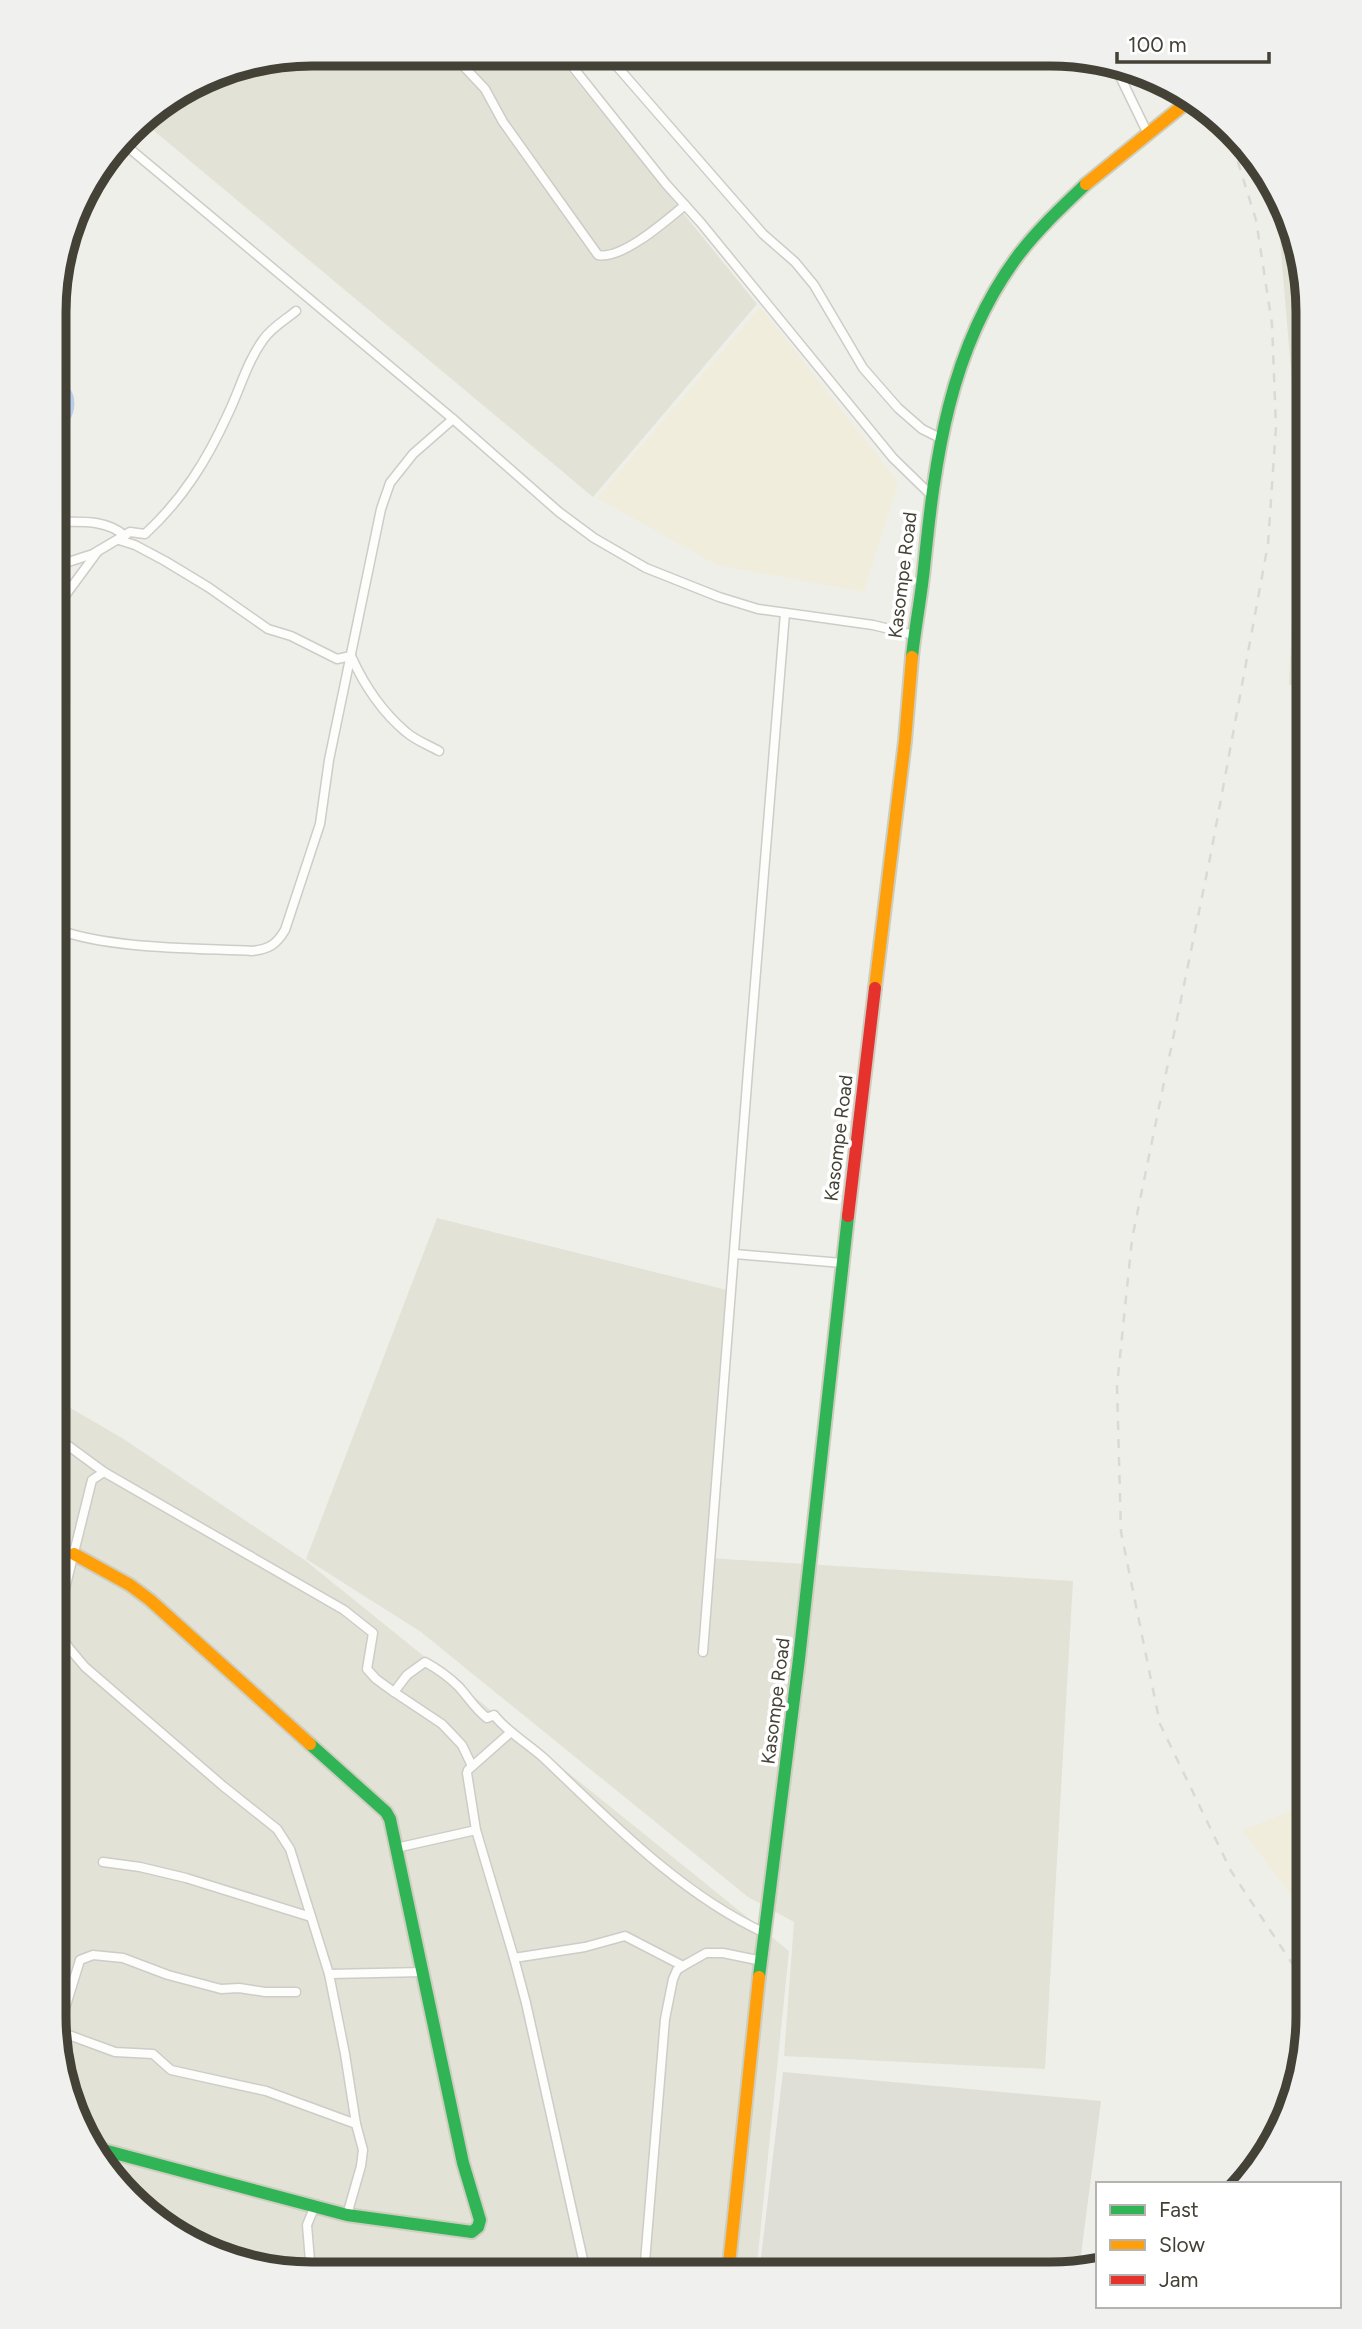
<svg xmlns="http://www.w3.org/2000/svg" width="1362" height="2329" viewBox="0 0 1362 2329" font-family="Figtree,sans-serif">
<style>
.residential{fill:#e3e2d6}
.commercial{fill:#f1eddc}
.industrial{fill:#dfded7}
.water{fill:#bacdeb}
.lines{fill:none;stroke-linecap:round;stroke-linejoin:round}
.street-casing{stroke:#cdccc7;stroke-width:11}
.fast-casing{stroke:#cecec0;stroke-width:16}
.slow-casing{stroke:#cecec0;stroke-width:16}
.jam-casing{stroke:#cecec0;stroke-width:16}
.street{stroke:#fdfdfc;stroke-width:8}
.fast{stroke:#30b455;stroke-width:12}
.slow{stroke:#ff9f0a;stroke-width:12}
.jam{stroke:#e5322d;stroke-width:12}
.rail{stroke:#d9d9d8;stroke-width:2.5;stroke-dasharray:9 9;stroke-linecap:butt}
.labels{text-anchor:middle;stroke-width:7;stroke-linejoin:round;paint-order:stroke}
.street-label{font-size:19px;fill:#444236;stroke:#fff}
.rim{fill:none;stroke:#444236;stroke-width:9}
</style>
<rect width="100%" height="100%" fill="#efefe9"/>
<!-- residential -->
<g class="residential">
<polygon points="312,54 556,56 757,304 593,497 141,120 214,74"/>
<polygon points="1276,193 1294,229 1308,312 1308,683 1289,685 1299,464"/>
<polygon points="437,1218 735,1292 709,1558 1073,1581 1045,2069 784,2056 794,1922 748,1897 421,1632 306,1559"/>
<polygon points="55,1399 122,1438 306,1561 789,1951 756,2274 278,2272 199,2248 142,2211 98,2160 68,2100 54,2017"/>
</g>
<!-- commercial -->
<g class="commercial">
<polygon points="760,307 898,482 864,592 717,565 597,498"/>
<polygon points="1307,1805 1307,1916 1242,1830"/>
</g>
<!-- industrial -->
<polygon class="industrial" points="783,2072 1101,2101 1079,2270 1050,2275 759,2274"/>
<!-- water -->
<path class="water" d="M 56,380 C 83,386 78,423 56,433 Z"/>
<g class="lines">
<!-- street casing -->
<g class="street-casing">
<g id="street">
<path d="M 453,55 L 485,89 L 503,122 L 598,255 C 622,260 667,220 685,205"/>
<polyline points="564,56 666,184 701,223 893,458 931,495"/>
<polyline points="608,56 763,234 795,262 814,285 863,368 898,408 922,429 942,439"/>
<polyline points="1114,64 1147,132"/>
<polyline points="123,143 453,419 559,512 594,538 646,568 719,597 758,609 873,625 914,635"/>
<path d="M 56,522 C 80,522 106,519 125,536"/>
<path d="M 119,540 L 135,545 L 165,561 L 208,587 L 268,629 L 291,636 L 337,659 L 351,656 C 364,685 381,711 406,732 C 415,740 428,745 439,751"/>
<path d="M 56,566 L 93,554 L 130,532 L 145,534 C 183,499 207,460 228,414 C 240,389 247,362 263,340 C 271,328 285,320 296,311"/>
<polyline points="56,608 98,551"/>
<path d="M 56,929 C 108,949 194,948 252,951 C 269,949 276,945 285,930 L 320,824 L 329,760 L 381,509 L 390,483 L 413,454 L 453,419"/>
<polyline points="735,1254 842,1263"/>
<polyline points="55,1436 104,1472"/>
<polyline points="55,1627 69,1648 85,1667 223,1786 277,1829 290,1849 329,1974 345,2054 356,2124 363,2150 361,2166 347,2215"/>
<path d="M 55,1629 L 92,1480 L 104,1472 L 344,1610 L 373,1633 L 367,1669 L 376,1679 L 394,1692 L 407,1675 L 425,1662 C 438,1669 449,1677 459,1687 C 469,1698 475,1709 487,1718 L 494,1715 C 508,1733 529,1744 546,1760 C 612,1823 682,1895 765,1933"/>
<path d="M 703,1652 C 731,1306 755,959 785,613"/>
<polyline points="394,1692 442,1724 462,1745 472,1766"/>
<polyline points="476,1830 467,1773 468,1770 511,1732"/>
<polyline points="396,1848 476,1830 514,1958 526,2003 586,2273"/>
<polyline points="103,1862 140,1867 186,1878 311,1917"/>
<polyline points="514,1958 585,1947 625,1936 683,1966"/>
<polyline points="329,1974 423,1972"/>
<polyline points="296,1992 265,1992 239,1988 221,1989 168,1975 123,1958 93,1955 80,1960 63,2015 66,2034 115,2052 153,2054 171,2070 266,2091 356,2124"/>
<polyline points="311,2273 307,2225 314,2208"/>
<polyline points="644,2274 665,2019 673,1979 677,1970 683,1966 706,1953 723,1953 762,1961"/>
</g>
</g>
<!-- fast casing -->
<g class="fast-casing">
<g id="fast">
<path d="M 912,657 C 915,627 921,598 924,568 C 935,458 949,349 1017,257 C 1037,230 1062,207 1086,184"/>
<polyline points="759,1977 799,1659 848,1216"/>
<polyline points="92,2147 347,2215 472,2232 478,2227 480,2220 463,2163 390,1819 386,1812 310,1744"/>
</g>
</g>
<!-- slow casing -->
<g class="slow-casing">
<g id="slow">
<polyline points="1086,184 1191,99"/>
<polyline points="875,988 905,741 912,657"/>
<polyline points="74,1554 130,1585 150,1600 310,1744"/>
<polyline points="728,2274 759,1977"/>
</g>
</g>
<!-- jam casing -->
<g class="jam-casing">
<polyline id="jam" points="848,1216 875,988"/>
</g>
<!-- street -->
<use href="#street" class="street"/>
<!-- fast -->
<use href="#fast" class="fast"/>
<!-- slow -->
<use href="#slow" class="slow"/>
<!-- jam -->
<use href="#jam" class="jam"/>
<!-- rail -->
<polyline class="rail" points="1227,127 1256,220 1272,324 1276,427 1268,544 1211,853 1132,1239 1117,1386 1121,1532 1160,1724 1231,1871 1307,1986"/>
</g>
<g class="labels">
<!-- street labels -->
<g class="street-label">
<text transform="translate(902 575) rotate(-83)" y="7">Kasompe Road</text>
<text transform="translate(838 1138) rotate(-83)" y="7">Kasompe Road</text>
<text transform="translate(775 1701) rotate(-83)" y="7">Kasompe Road</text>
</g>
</g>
<!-- crop -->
<path d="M0 0H1362V2329H0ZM312 66H1050A246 246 0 0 1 1296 312V2016A246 246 0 0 1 1050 2262H312A246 246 0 0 1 66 2016V312A246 246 0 0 1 312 66Z" fill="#f0f0ef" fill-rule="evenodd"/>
<path class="rim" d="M312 66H1050A246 246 0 0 1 1296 312V2016A246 246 0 0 1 1050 2262H312A246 246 0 0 1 66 2016V312A246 246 0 0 1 312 66Z"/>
<!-- legend -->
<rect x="1096" y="2182" width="245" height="126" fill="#ffffff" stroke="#b4b3af" stroke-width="2"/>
<rect x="1110" y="2205" width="35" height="10" fill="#30b455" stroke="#b4b3af" stroke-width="2"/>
<text x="1159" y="2217" font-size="21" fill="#444236">Fast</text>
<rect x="1110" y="2240" width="35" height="10" fill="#ff9f0a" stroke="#b4b3af" stroke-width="2"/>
<text x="1159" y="2252" font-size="21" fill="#444236">Slow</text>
<rect x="1110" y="2275" width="35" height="10" fill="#e5322d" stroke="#b4b3af" stroke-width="2"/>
<text x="1159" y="2287" font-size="21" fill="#444236">Jam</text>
<!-- scale -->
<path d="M1117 52v10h152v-10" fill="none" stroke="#444236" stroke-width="3.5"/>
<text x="1128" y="52" font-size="21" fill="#444236" stroke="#ffffff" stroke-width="5" paint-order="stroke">100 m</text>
</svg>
